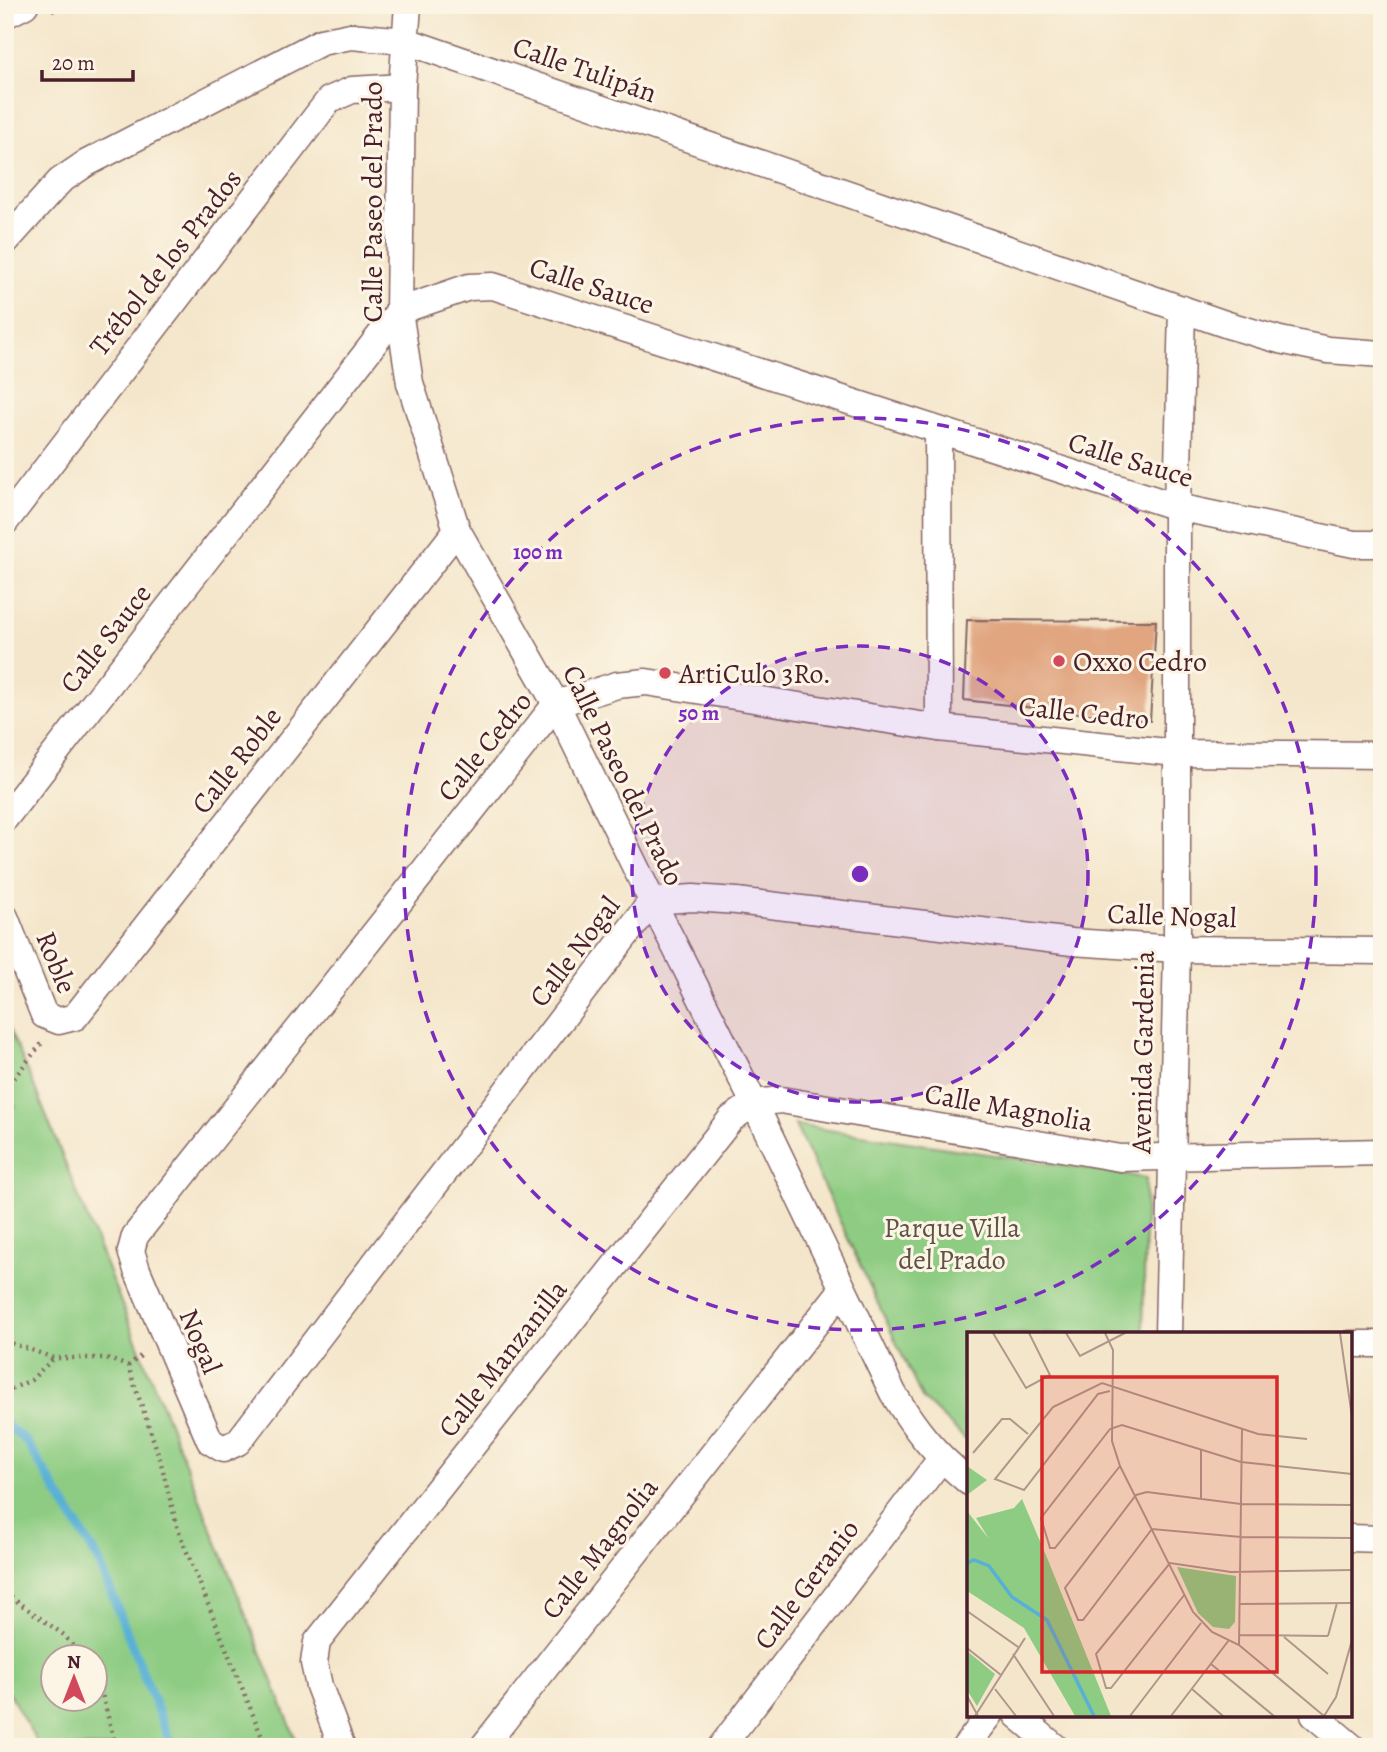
<svg xmlns="http://www.w3.org/2000/svg" width="1387" height="1752" viewBox="0 0 1387 1752" font-family="Alegreya,serif">
<style>
.green{fill:#8dcc82;stroke:#6c7656;stroke-width:2;fill-rule:evenodd}
.lines{fill:none;stroke-linecap:round;stroke-linejoin:round}
.stream{stroke:#59b0d6;stroke-width:9}
.building{fill:#e1a580}
.minor-casing{stroke:#866563;stroke-width:29}
.path{stroke:#866563;stroke-width:4.5;stroke-dasharray:2 5;stroke-linecap:butt}
.minor{stroke:#fff;stroke-width:26}
.ring{fill:none;stroke:#7b2cbf;stroke-width:3.5;stroke-dasharray:12 9}
.poi-dot{fill:#d1495b;stroke:#fcf5e5;stroke-width:2.5}
.labels{text-anchor:middle;stroke-width:6;stroke-linejoin:round;paint-order:stroke}
.street-label{font-size:28px;fill:#4a1f2b;stroke:#fcf5e5}
.poi-label{font-size:28px;fill:#4a1f2b;stroke:#fcf5e5;text-anchor:start}
.park-label{font-size:28px;fill:#5e5345;stroke:#fcf5e5}
.inset-river{fill:none;stroke:#59b0d6;stroke-width:3.5}
.inset-road{fill:none;stroke:#b0968b;stroke-width:2}
.view{fill:#d62828;fill-opacity:0.15;stroke:#d62828;stroke-width:3.5}
.inset-edge{fill:none;stroke:#4a1f2b;stroke-width:3.5}
.centre{fill:#7b2cbf;stroke:#fcf5e5;stroke-width:3.5}
.ring-label{font-size:21px;text-anchor:middle;font-weight:bold;fill:#7b2cbf;stroke:#fcf5e5;stroke-width:6;stroke-linejoin:round;paint-order:stroke}
</style>
<rect width="100%" height="100%" fill="#fcf5e5"/>
<filter id="ink" filterUnits="userSpaceOnUse"><feTurbulence type="fractalNoise" baseFrequency=".0143" numOctaves="2"/><feDisplacementMap in="SourceGraphic" scale="14" xChannelSelector="R" yChannelSelector="G"/><feConvolveMatrix kernelMatrix="1 2 1 2 8 2 1 2 1" color-interpolation-filters="sRGB"/></filter>
<filter id="wash" filterUnits="userSpaceOnUse"><feTurbulence type="fractalNoise" baseFrequency=".00686" numOctaves="4" result="noise"/><feDisplacementMap in="SourceGraphic" scale="28" xChannelSelector="R" yChannelSelector="G"/><feGaussianBlur stdDeviation="1.57" result="paint"/><feColorMatrix in="noise" values="0 0 0 0 0 0 0 0 0 0 0 0 0 0 0 0 0 1.4 0 .05"/><feComposite in="paint" operator="in"/></filter>
<g filter="url(#wash)">
<rect width="100%" height="100%" fill="#f4e6cb"/>
<!-- green -->
<g class="green">
<path d="M 5,1020 L 35,1088 L 299,1747 L 40,1747 L 5,1686 L 5,1116 L 16,1105 L 5,1114 ZM 52,1658 L 94,1658 L 94,1700 L 52,1700 Z"/>
<polygon points="795,1125 1146,1178 1143,1334 969,1334 969,1443 922,1398"/>
</g>
<g class="lines">
<!-- stream -->
<polyline class="stream" points="5,1424 26,1441 98,1559 172,1747"/>
</g>
<g id="blocks">
<!-- building -->
<polygon class="building" points="967,620 1156,621 1150,721 964,700"/>
</g>
</g>
<g filter="url(#ink)">
<use href="#blocks" fill-opacity="0" stroke="#866563" stroke-width="2"/>
<g class="lines">
<!-- minor casing -->
<g class="minor-casing">
<g id="minor">
<path d="M 408,5 L 402,87 L 399,311 L 410,383 L 457,530 L 556,704 L 652,901 L 754,1103 L 893,1393 C 917,1432 933,1452 969,1482"/>
<polyline points="5,15 25,5"/>
<polyline points="5,242 60,181 85,164 321,42 351,36 406,41 1228,325 1280,340 1328,350 1382,354"/>
<polyline points="938,431 939,728"/>
<polyline points="5,522 329,100 352,90 402,87"/>
<polyline points="1382,755 1176,753 939,728 646,682 617,685 556,704 135,1236 131,1251 137,1270 210,1441 223,1449 238,1442 652,901 693,898 737,901 1072,942 1177,949 1382,951"/>
<polyline points="5,818 399,311 469,287 493,286 1177,507 1354,544 1382,544"/>
<polyline points="5,917 44,1015 59,1021 75,1017 457,530"/>
<polyline points="1168,1334 1177,949 1177,507 1182,309"/>
<polyline points="1350,1344 1382,1344"/>
<polyline points="1350,1538 1382,1539"/>
<polyline points="1017,1715 1055,1747"/>
<polyline points="1314,1715 1352,1747"/>
<polyline points="342,1747 319,1686 314,1663 317,1642 731,1119 754,1103 781,1100 1120,1158 1382,1152"/>
<polyline points="483,1747 842,1290"/>
<polyline points="721,1747 941,1459"/>
<polyline points="965,1747 990,1715"/>
</g>
</g>
<!-- path -->
<g class="path">
<polyline points="52,11 62,5"/>
<polyline points="5,1089 42,1043"/>
<polyline points="5,1341 54,1358 106,1358 128,1366 160,1459 178,1530 266,1747"/>
<polyline points="128,1366 144,1353"/>
<polyline points="5,1392 31,1380 54,1358"/>
<polyline points="5,1593 64,1635 83,1658"/>
<polyline points="94,1677 100,1687 116,1747"/>
</g>
<!-- minor -->
<use href="#minor" class="minor"/>
</g>
</g>
<!-- distance rings -->
<circle cx="860" cy="874" r="228" fill="#7b2cbf" fill-opacity=".12"/>
<g class="ring">
<circle cx="860" cy="874" r="228"/>
<circle cx="860" cy="874" r="456"/>
</g>
<!-- markers -->
<g class="poi-dot">
<circle cx="1059" cy="661" r="7"/>
<circle cx="665" cy="673" r="7"/>
</g>
<g class="labels">
<!-- street labels -->
<g class="street-label">
<text transform="translate(585 69) rotate(19)" y="10">Calle Tulipán</text>
<text transform="translate(372 202) rotate(-90)" y="10">Calle Paseo del Prado</text>
<text transform="translate(165 262) rotate(-52)" y="10">Trébol de los Prados</text>
<text transform="translate(592 285) rotate(18)" y="10">Calle Sauce</text>
<text transform="translate(1131 459) rotate(17)" y="10">Calle Sauce</text>
<text transform="translate(105 638) rotate(-52)" y="10">Calle Sauce</text>
<text transform="translate(1084 712) rotate(6)" y="10">Calle Cedro</text>
<text transform="translate(484 746) rotate(-51)" y="10">Calle Cedro</text>
<text transform="translate(236 760) rotate(-52)" y="10">Calle Roble</text>
<text transform="translate(624 775) rotate(64)" y="10">Calle Paseo del Prado</text>
<text transform="translate(1172 915) rotate(2)" y="10">Calle Nogal</text>
<text transform="translate(574 951) rotate(-53)" y="10">Calle Nogal</text>
<text transform="translate(57 962) rotate(68)" y="10">Roble</text>
<text transform="translate(1142 1052) rotate(-89)" y="10">Avenida Gardenia</text>
<text transform="translate(1009 1107) rotate(10)" y="10">Calle Magnolia</text>
<text transform="translate(201 1341) rotate(67)" y="10">Nogal</text>
<text transform="translate(502 1358) rotate(-52)" y="10">Calle Manzanilla</text>
<text transform="translate(599 1548) rotate(-52)" y="10">Calle Magnolia</text>
<text transform="translate(806 1584) rotate(-53)" y="10">Calle Geranio</text>
</g>
<!-- poi labels -->
<g class="poi-label">
<text x="1073" y="671">Oxxo Cedro</text>
<text x="679" y="683">ArtiCulo 3Ro.</text>
</g>
<!-- park labels -->
<g class="park-label">
<text x="952" y="1237">Parque Villa<tspan x="952" dy="32">del Prado</tspan></text>
</g>
</g>
<!-- overview -->
<g transform="translate(967 1332)">
<rect width="385" height="385" fill="#f4e6cb"/>
<path d="M 0,134 L 20,148 L 0,163 ZM 55,167 L 81,228 L 144,384 L 108,384 L 57,296 L 0,259 L 0,179 L 22,207 L 9,186 L 47,176 ZM 210,235 L 269,244 L 268,290 L 262,297 L 246,295 L 231,281 ZM 0,319 L 28,342 L 10,374 L 0,358 Z" fill="#8dcc82"/>
<path class="inset-river" d="M 0,231 L 7,228 L 22,234 L 45,265 L 80,288 L 127,384"/>
<path class="inset-road" d="M 26,1 L 59,56 L 83,43 L 62,1M 99,1 L 113,24 L 158,1M 138,1 L 146,18 L 145,109 L 153,134 L 226,280 L 245,300 L 272,313 L 357,384M 373,1 L 385,85M 143,59 L 131,62 L 57,158 L 28,147 L 86,75 L 135,51 L 291,102 L 340,107M 234,117 L 234,167M 6,121 L 35,87 L 43,87 L 61,102M 153,134 L 88,216 L 83,216 L 74,186 L 143,97 L 155,93 L 274,130 L 385,142M 385,173 L 274,172 L 180,160 L 169,163 L 98,256 L 111,288 L 116,288 L 185,197 L 274,205 L 385,206M 218,262 L 144,356 L 139,356 L 129,322 L 203,231 L 264,240 L 385,238M 273,272 L 384,271M 0,279 L 51,315M 272,303 L 361,304M 361,304 L 370,271M 317,305 L 361,342M 272,313 L 275,97M 0,316 L 34,343M 46,322 L 87,384M 244,332 L 307,384M 28,357 L 49,384M 225,357 L 256,384M 0,364 L 11,384M 8,384 L 58,306M 163,384 L 234,291M 204,384 L 262,308M 357,384 L 369,365 L 385,308"/>
<path class="view" d="M 75,45 L 310,45 L 310,340 L 75,340 Z"/>
<rect width="385" height="385" class="inset-edge"/>
</g>
<circle cx="860" cy="874" r="10" class="centre"/>
<g class="ring-label">
<text x="538" y="559">100 m</text>
<text x="699" y="720">50 m</text>
</g>
<!-- margin -->
<rect width="1387" height="1752" fill="none" stroke="#fcf5e5" stroke-width="28"/>
<!-- north arrow -->
<g transform="translate(74 1678)"><circle r="33" fill="#fcf5e5" stroke="#b59f9b" stroke-width="2"/>
<path d="M0-5L12 26L0 18L-12 26Z" fill="#d1495b"/>
<text y="-10" font-size="19" font-weight="bold" text-anchor="middle" fill="#4a1f2b">N</text>
</g>
<!-- scale -->
<path d="M42 70v10h91v-10" fill="none" stroke="#4a1f2b" stroke-width="3.5"/>
<text x="52" y="70" font-size="21" fill="#4a1f2b" stroke="#fcf5e5" stroke-width="5" paint-order="stroke">20 m</text>
</svg>
